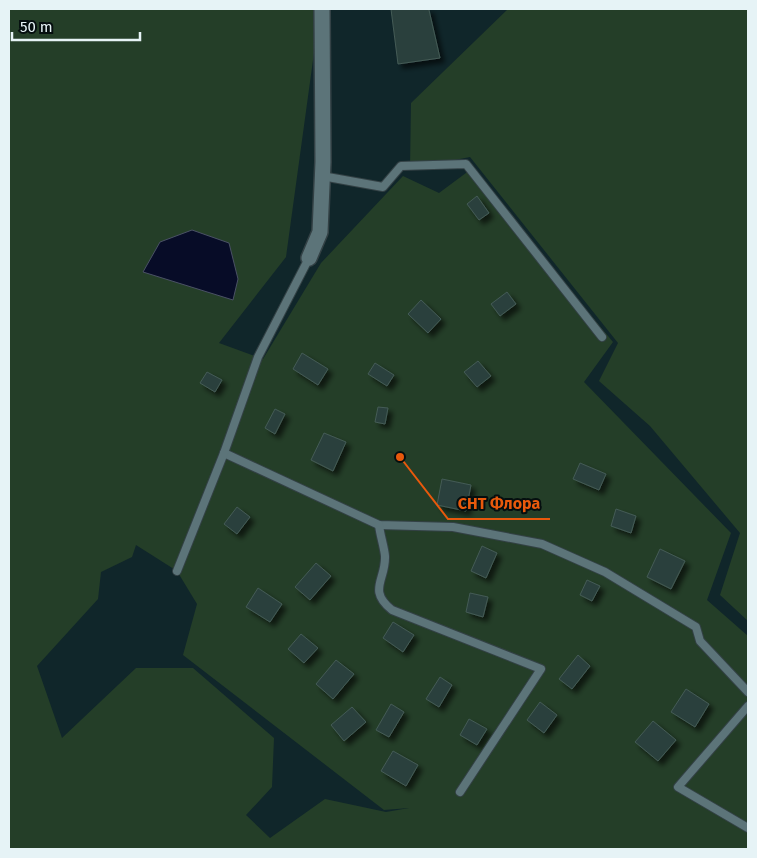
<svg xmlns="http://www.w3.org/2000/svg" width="757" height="858" viewBox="0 0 757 858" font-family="'Fira Sans',sans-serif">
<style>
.green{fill:#243e28;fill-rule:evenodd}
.water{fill:#070c27;stroke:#4a5165}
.building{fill:#2b403c;stroke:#445b56;filter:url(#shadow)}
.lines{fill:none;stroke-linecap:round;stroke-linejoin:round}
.service-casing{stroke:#334145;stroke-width:10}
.minor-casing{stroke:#334145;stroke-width:18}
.service{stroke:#5c7479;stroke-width:8}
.minor{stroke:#5c7479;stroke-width:15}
.leader{fill:none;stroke:#e8590c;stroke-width:2}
.callout-dot{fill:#e8590c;stroke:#050e0f;stroke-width:2}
.callout-label{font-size:16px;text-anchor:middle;font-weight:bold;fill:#e8590c;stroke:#050e0f;stroke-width:4;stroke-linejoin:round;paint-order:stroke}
</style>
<defs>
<filter id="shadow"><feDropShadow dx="4.5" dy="4.5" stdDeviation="2.5" flood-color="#0009"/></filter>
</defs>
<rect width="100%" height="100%" fill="#10262a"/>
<!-- green -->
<g class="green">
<path d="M 9,9 L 320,9 L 286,257 L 219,343 L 263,359 L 321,263 L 403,176 L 439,193 L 470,170 L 613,342 L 584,382 L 731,533 L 707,600 L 748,636 L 748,849 L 9,849 ZM 136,545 L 177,571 L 197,604 L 183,655 L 384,810 L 409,808 L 386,812 L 325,799 L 270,838 L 246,815 L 272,787 L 274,738 L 193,668 L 136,668 L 62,738 L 37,666 L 98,599 L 101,572 L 132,557 Z"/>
<polygon points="508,9 748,9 748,621 720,595 740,533 650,426 599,381 618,343 470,157 410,169 411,103"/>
</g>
<!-- water -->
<polygon class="water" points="192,230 229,243 238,279 233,300 143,272 160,242"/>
<!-- building -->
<g class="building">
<polygon points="391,9 430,9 429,10 440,58 398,64"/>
<polygon points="477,196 489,213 479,220 467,204"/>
<polygon points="507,292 516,304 500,316 491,304"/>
<polygon points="421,300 441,319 428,333 408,314"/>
<polygon points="302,353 328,369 318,385 293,369"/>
<polygon points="478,361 491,376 477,387 464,372"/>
<polygon points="375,363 394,375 387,386 368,374"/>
<polygon points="207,372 222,380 215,392 200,383"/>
<polygon points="378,407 388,408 385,424 375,422"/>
<polygon points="275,409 285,414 275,434 265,428"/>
<polygon points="324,433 346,442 333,471 311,460"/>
<polygon points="580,463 606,474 599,490 573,479"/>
<polygon points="442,479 471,485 466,511 437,505"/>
<polygon points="237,507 250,517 237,534 224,524"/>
<polygon points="616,509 636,516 631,533 611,526"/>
<polygon points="482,546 497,553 486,578 471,571"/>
<polygon points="660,549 685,561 671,589 647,577"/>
<polygon points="316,563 331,576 310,600 295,587"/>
<polygon points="587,580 600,586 592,601 580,595"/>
<polygon points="258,588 282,604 270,622 246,607"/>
<polygon points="470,593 488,597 483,617 466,612"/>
<polygon points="393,622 414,635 403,652 383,638"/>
<polygon points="301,634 318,648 304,663 288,649"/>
<polygon points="578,655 590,666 572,689 559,679"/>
<polygon points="336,660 354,674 333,699 316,684"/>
<polygon points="440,677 452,685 439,707 426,699"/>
<polygon points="686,689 709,704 695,727 671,712"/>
<polygon points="540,702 557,715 544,733 527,720"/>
<polygon points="391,704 404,712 389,737 376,730"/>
<polygon points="352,707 366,722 344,741 331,725"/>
<polygon points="469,719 487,729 477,745 460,735"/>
<polygon points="653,721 676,740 658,761 635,742"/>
<polygon points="393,751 418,765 406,786 381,771"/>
</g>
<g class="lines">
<!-- service casing -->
<g class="service-casing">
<g id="service">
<polyline points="322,176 383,187 401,166 466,164 602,337"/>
<polyline points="224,453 379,525 453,527 542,544 605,572 696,627 700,641 748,692"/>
<path d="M 379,525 C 380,535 384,546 385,556 C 386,580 367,590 392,610 L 541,669 L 460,792"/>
<polyline points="177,571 224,453 258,357 309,258"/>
<polyline points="748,706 678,787 748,828"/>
</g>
</g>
<!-- minor casing -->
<g class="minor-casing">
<polyline id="minor" points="309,258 320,232 323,162 322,9"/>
</g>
<!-- service -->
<use href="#service" class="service"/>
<!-- minor -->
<use href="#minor" class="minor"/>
</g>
<!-- callouts -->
<path class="leader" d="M400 457L448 519H550"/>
<circle class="callout-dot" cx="400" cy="457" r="5"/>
<g class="callout-label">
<text x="499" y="509">СНТ Флора</text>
</g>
<!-- border -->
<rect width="757" height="858" fill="none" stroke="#e6f3f6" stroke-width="20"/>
<!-- scale -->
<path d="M12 32v8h128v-8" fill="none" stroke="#e6f3f6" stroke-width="2.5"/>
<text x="20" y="32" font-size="15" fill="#e6f3f6" stroke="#050e0f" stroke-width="4" paint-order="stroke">50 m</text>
</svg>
